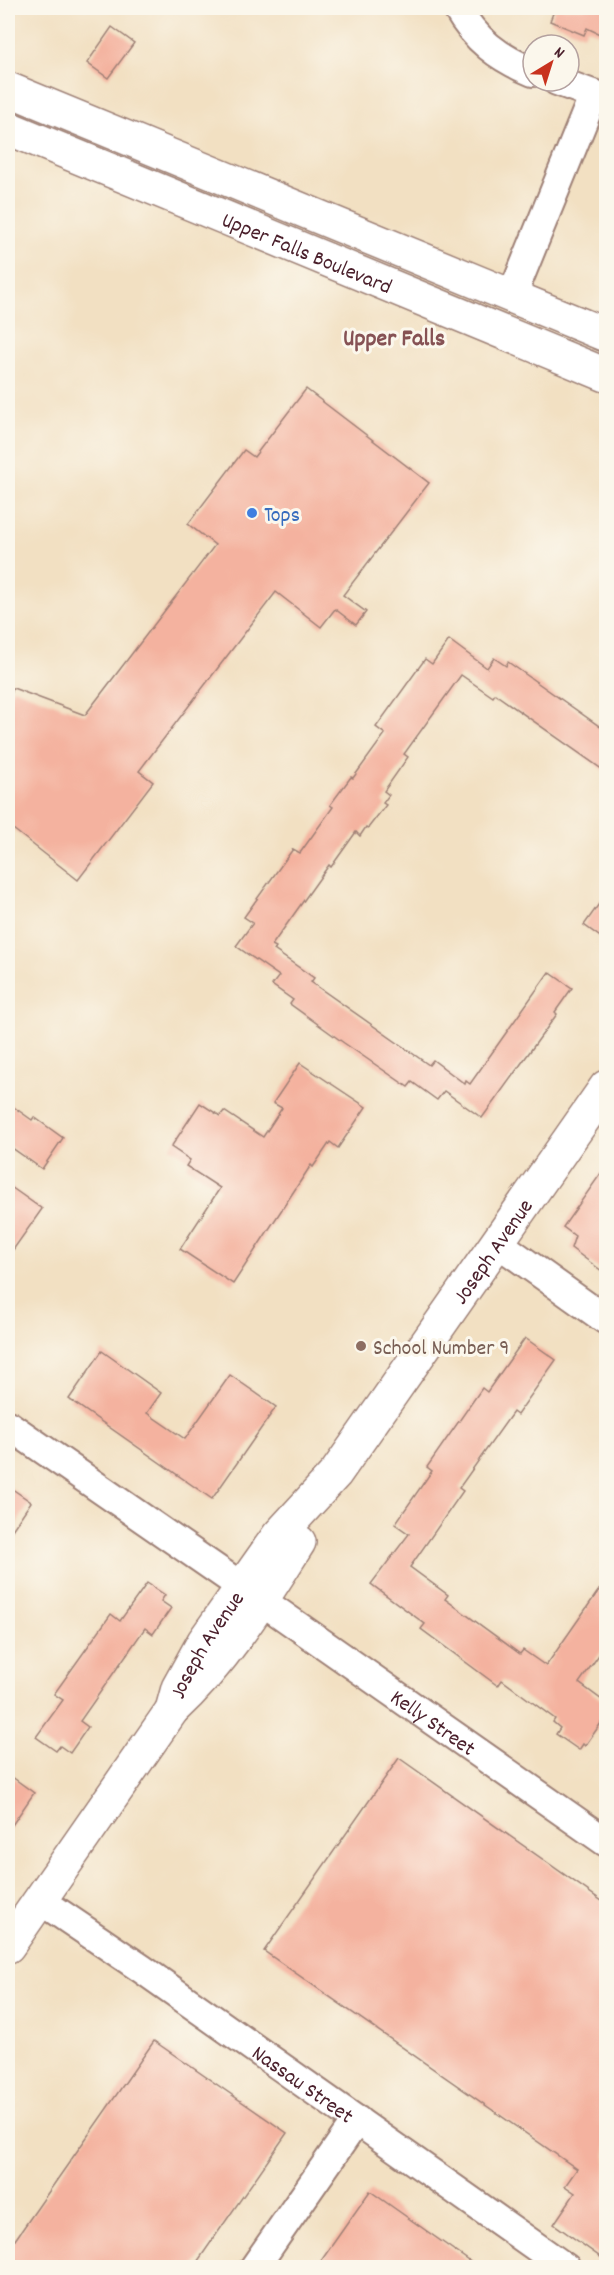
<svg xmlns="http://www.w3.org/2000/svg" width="614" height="2275" viewBox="0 0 614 2275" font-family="Dekko,sans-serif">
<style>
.building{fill:#f4b29f}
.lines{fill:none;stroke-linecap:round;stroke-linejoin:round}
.minor-casing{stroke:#9e8076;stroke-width:32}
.major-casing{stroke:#9e8076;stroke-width:36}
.minor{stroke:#fff;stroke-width:28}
.major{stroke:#fff;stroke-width:33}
.shop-dot{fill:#3f7fe0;stroke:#fbf7ec;stroke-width:2}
.education-dot{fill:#8d6e63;stroke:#fbf7ec;stroke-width:2}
.labels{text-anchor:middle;stroke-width:6;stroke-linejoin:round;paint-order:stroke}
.street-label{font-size:22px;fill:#4a1f2b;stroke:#fbf7ec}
.shop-label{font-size:22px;fill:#366cbe;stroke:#fbf7ec;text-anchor:start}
.education-label{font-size:22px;fill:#785e54;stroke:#fbf7ec;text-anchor:start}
.neighbourhood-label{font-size:24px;font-weight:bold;fill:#865254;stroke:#fbf7ec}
</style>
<rect width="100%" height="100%" fill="#fbf7ec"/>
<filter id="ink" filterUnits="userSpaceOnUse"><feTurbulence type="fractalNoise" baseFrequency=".0167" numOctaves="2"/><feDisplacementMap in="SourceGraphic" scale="12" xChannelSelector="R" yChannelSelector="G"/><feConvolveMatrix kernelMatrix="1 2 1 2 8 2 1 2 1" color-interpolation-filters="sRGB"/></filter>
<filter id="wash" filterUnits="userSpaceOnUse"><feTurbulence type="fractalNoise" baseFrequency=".008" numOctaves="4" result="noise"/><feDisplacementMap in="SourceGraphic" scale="24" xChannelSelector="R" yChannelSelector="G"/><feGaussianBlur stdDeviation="1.35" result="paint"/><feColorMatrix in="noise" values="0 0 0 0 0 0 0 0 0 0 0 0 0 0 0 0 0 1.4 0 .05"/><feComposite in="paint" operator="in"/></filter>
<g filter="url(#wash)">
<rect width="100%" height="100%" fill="#f2e0c2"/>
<g id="blocks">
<!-- building -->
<g class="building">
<polygon points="555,8 606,8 606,37 587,28 584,35 550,21"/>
<polygon points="112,27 134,43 108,78 87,63"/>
<polygon points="306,389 429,483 343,595 366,612 356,625 335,609 321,627 276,592 139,771 153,782 78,880 8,825 8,703 13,688 85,715 215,545 188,524 244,450 254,457"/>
<polygon points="449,640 487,668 494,658 506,666 508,662 606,731 606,772 495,694 493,697 461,675 404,754 408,757 384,791 389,795 383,803 386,805 368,828 366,827 360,836 356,832 331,867 329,865 272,945 276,947 274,950 314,978 311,982 429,1065 433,1060 465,1084 466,1081 470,1084 549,972 572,988 555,1012 557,1014 482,1118 444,1091 437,1100 412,1082 408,1087 344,1043 290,1004 293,1000 272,985 279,976 236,946 253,923 244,917 293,849 300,853 333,807 330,805 351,777 353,778 385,734 376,727 425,659 432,664"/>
<polygon points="606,894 606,941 584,925"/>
<polygon points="300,1063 366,1107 338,1148 330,1142 313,1167 311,1165 233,1284 180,1249 220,1188 186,1166 190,1160 171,1147 200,1103 220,1116 224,1111 263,1137 282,1108 273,1103"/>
<polygon points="8,1103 32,1120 34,1117 63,1138 42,1169 8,1145"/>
<polygon points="606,1166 606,1274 571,1248 575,1236 563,1227"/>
<polygon points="8,1185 42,1209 8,1257"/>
<polygon points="525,1338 556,1360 517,1415 513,1412 459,1488 463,1491 410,1567 448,1595 445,1599 520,1654 523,1650 546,1666 606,1580 606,1645 579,1683 606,1703 606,1716 585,1746 583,1744 579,1750 556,1734 560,1728 553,1722 555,1719 502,1680 498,1686 421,1629 425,1624 371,1584 409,1534 395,1524 432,1471 427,1467 482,1388 487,1392"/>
<polygon points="102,1351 161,1393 147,1413 185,1439 230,1375 276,1407 212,1499 69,1399"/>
<polygon points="8,1486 31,1502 8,1536"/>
<polygon points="147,1583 165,1595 161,1601 171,1608 153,1634 145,1628 80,1721 88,1727 70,1753 60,1746 56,1751 36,1737 63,1700 54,1694 111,1614 120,1621"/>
<polygon points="399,1758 606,1904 606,2261 554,2224 575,2193 565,2186 577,2169 264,1951"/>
<polygon points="8,1774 34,1793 8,1831"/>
<polygon points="154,2041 287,2133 193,2268 8,2268 8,2250"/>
<polygon points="370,2191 479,2268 316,2268"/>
</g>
</g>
</g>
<g filter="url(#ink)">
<use href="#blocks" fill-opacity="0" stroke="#9e8076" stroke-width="1.5"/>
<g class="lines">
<!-- minor casing -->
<g class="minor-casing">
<g id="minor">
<path d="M 457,8 C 475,40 499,58 533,72"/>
<polyline points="557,81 606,99"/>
<polyline points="512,296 594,94"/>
<polyline points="498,1243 606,1320"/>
<polyline points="8,1425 242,1587"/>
<path id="s1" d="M 262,1601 L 606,1842"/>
<path id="s2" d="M 40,1900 L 142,1969 L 566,2268"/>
<polyline points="254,2268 357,2120"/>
</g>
</g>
<!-- major casing -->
<g class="major-casing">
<g id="major">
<polyline points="8,89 606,335"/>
<path id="s3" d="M 8,128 L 606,375"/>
<path id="s4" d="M 172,1710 L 178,1688 L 204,1641 L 278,1536 L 336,1473 L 606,1087"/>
<path d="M 8,1946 L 172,1710 C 224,1662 261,1602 299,1542"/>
</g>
</g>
<!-- minor -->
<use href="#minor" class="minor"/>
<!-- major -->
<use href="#major" class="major"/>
</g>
</g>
<!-- markers -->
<circle class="shop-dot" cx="252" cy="513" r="6"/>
<circle class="education-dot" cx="361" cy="1346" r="6"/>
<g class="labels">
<!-- street labels -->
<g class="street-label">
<text dy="8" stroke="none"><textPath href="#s3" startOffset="324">Upper Falls Boulevard</textPath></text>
<text dy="8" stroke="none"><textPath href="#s4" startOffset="562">Joseph Avenue</textPath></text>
<text dy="8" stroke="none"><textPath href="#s4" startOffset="74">Joseph Avenue</textPath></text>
<text dy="8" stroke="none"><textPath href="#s1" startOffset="210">Kelly Street</textPath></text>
<text dy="8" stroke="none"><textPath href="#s2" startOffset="321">Nassau Street</textPath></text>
</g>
<!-- shop labels -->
<g class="shop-label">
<text x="264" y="521">Tops</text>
</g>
<!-- education labels -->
<g class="education-label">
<text x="373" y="1354">School Number 9</text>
</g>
<!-- neighbourhood labels -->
<g class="neighbourhood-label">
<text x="394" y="345">Upper Falls</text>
</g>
</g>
<!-- margin -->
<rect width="614" height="2275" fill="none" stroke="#fbf7ec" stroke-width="30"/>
<!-- north arrow -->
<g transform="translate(551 63) rotate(38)"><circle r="28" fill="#fbf7ec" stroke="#b4a19f" stroke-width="1.5"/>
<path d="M0-4.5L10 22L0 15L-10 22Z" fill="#c8321e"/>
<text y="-9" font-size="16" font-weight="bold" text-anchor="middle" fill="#4a1f2b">N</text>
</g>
</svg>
